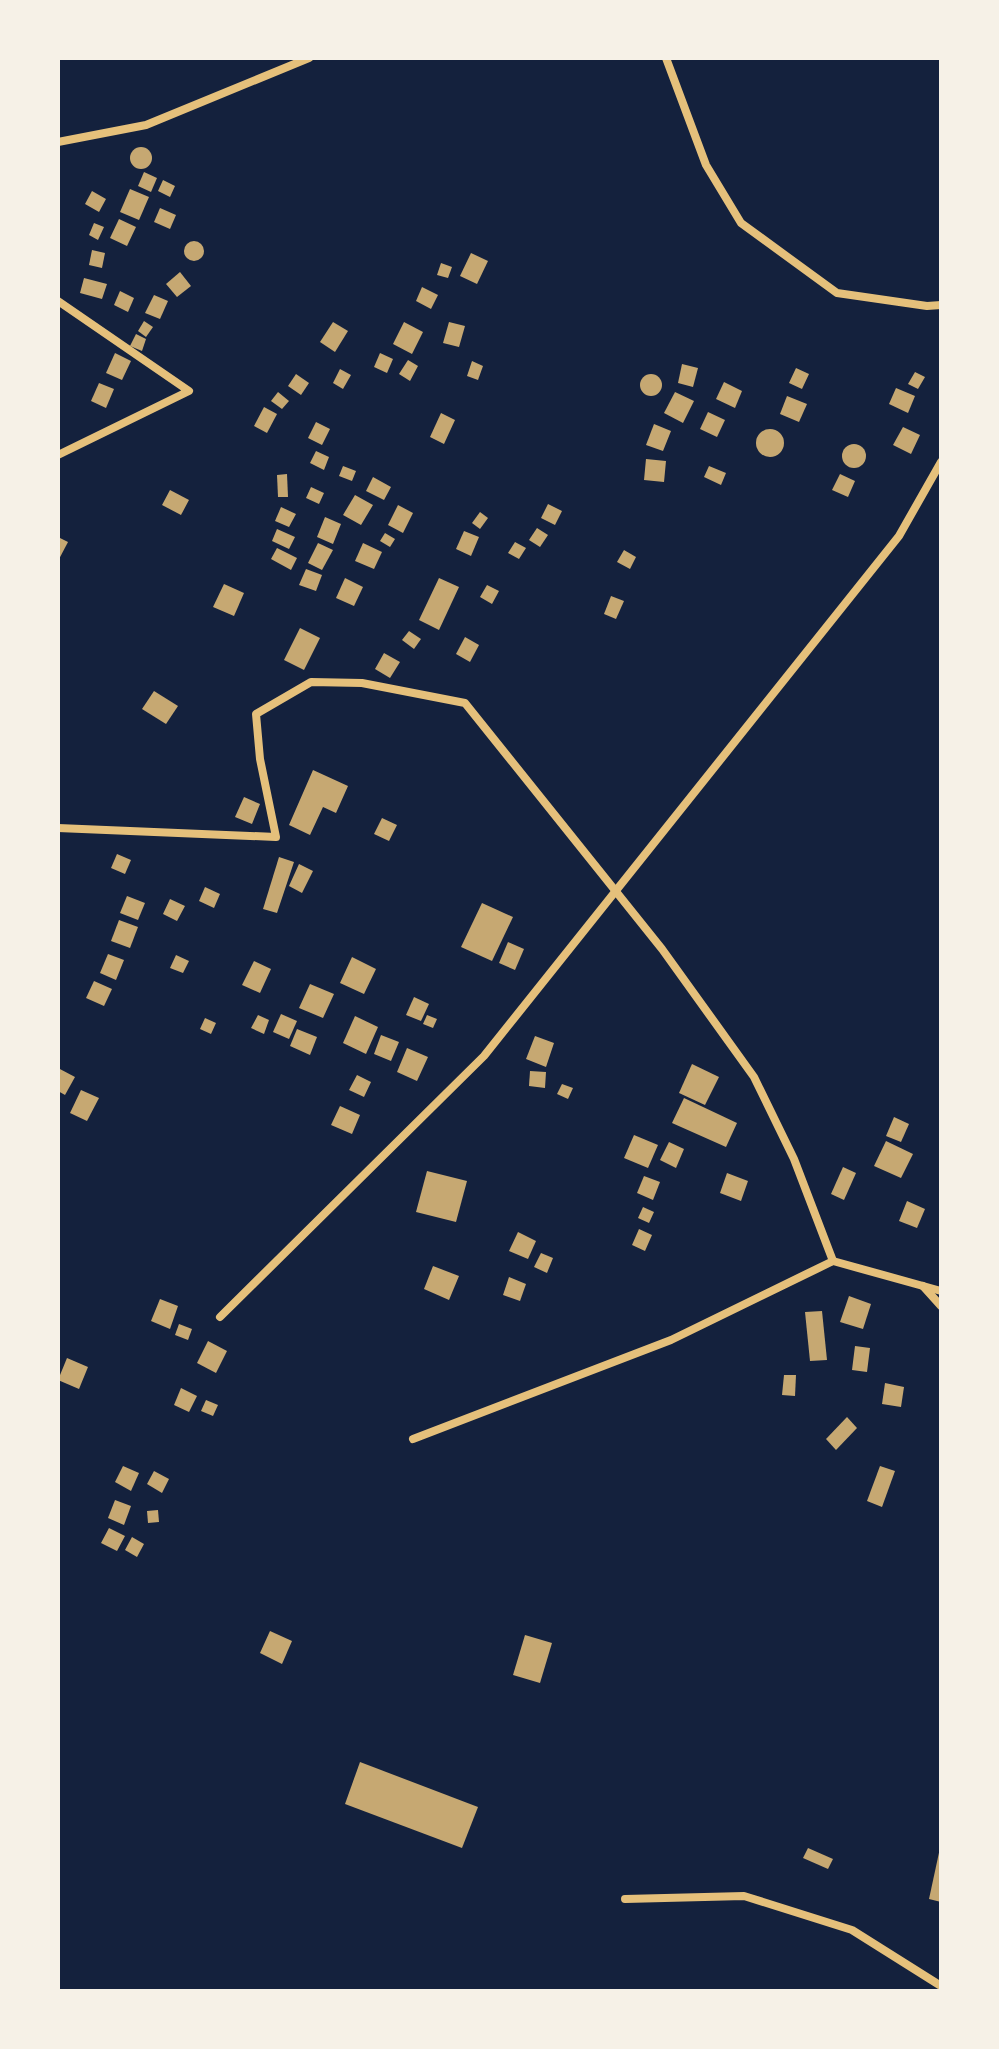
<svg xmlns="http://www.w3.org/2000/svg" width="999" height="2049" viewBox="0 0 999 2049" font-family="'Noto Serif',serif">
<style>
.building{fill:#c6a872}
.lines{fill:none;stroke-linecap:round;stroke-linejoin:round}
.minor{stroke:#e5c07b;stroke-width:8}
</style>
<rect width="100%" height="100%" fill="#14213d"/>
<!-- building -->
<g class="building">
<circle cx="141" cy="158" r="11"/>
<polygon points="144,172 157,178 151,192 138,186"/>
<polygon points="163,180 175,186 170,197 158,191"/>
<polygon points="130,189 149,197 139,220 120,212"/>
<polygon points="92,191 106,199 99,212 85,204"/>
<polygon points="160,208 176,215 170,229 154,222"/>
<polygon points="119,219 136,227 127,246 110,238"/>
<polygon points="94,223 104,227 98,240 89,235"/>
<circle cx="194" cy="251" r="10"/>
<polygon points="92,250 105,253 102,268 89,265"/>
<polygon points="471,253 488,261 477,284 460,276"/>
<polygon points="441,263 452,267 448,278 437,275"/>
<polygon points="180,272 191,286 177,297 166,284"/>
<polygon points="84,278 107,284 102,299 80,293"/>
<polygon points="422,287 438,295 431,309 416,301"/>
<polygon points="120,291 134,298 128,312 114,305"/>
<polygon points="154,295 168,301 160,319 145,313"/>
<polygon points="144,321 153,327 146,337 138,331"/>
<polygon points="333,322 348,331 335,352 320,342"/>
<polygon points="404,322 423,332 412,354 393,344"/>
<polygon points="449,322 465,326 459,347 443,343"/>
<polygon points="136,334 146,339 142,351 130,346"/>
<polygon points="115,353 131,361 122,380 106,373"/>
<polygon points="380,353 393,359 387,373 374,367"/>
<polygon points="408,360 418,366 410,381 399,374"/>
<polygon points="472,361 483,366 478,380 467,376"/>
<polygon points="682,364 698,368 693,387 678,383"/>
<polygon points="796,368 809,374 802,389 789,383"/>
<polygon points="340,369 351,375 343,389 333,383"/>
<polygon points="915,372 925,377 918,389 908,384"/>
<circle cx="651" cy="385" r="11"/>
<polygon points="296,374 309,383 301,395 288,386"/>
<polygon points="724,382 742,391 735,408 716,399"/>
<polygon points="99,383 114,389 106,408 91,401"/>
<polygon points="896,388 915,396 908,413 889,404"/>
<polygon points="278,392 289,401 282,409 271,401"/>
<polygon points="675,392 694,401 683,423 664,413"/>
<polygon points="787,396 807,404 799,422 780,414"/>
<polygon points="264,407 277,414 267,433 254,426"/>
<polygon points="708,412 725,420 717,437 700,429"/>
<polygon points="441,413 455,420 444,444 430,437"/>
<polygon points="316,422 330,429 322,445 308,438"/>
<polygon points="654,424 671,431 663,451 646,445"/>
<polygon points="903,427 920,435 911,454 893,445"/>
<circle cx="770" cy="443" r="14"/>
<circle cx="854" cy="456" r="12"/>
<polygon points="316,451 329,457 324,470 310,463"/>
<polygon points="646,459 666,461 664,482 644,480"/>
<polygon points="343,466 356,471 352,481 339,476"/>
<polygon points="709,466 726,473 721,485 704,477"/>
<polygon points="287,474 288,497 278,497 277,475"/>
<polygon points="840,474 855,481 848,497 832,490"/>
<polygon points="373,477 391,487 384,500 366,491"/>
<polygon points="311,487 324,493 319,504 306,498"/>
<polygon points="170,490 189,500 181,515 162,505"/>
<polygon points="355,495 373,505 361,525 343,515"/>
<polygon points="548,504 562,511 555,525 541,518"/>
<polygon points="398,505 413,513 403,533 388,525"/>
<polygon points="281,507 296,514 289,527 275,521"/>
<polygon points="480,512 488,518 480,529 472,523"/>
<polygon points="325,517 341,524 333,544 317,537"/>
<polygon points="537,528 548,535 540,547 529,540"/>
<polygon points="277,529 295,537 289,549 272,541"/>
<polygon points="464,531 479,537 471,556 456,549"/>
<polygon points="385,533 395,539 390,547 380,541"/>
<polygon points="58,537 68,542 58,561"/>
<polygon points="515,542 526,548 519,559 508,553"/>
<polygon points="318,543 333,550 322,570 308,563"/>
<polygon points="363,543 382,552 374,569 355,561"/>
<polygon points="277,548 297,558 291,570 271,559"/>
<polygon points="624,550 636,557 630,569 617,562"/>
<polygon points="306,569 322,575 316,591 299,585"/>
<polygon points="345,578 363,587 354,606 336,598"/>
<polygon points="439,578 459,587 439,630 419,620"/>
<polygon points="224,584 244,593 234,616 213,607"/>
<polygon points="487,585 499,591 492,604 480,597"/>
<polygon points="611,596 624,601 616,619 604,614"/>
<polygon points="300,628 320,638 304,670 284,660"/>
<polygon points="409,631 421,639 414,649 402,640"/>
<polygon points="465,637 479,645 470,662 456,654"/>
<polygon points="384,653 400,662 390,678 375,669"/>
<polygon points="154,691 178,706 166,724 142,709"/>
<polygon points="313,770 348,786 336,813 323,807 310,835 289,825"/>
<polygon points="244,797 260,804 252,824 235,817"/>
<polygon points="382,818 397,825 389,841 374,834"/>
<polygon points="117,854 131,860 125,874 111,868"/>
<polygon points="279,857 294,862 277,913 263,909"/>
<polygon points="299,864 313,871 302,893 289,886"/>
<polygon points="205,887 220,894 214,908 199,901"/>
<polygon points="127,896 145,903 138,920 120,913"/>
<polygon points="170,899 185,906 177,921 163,914"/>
<polygon points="482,903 513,917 492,961 461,947"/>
<polygon points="119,920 138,927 130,948 111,941"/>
<polygon points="508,942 524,949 515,970 499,963"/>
<polygon points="108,954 124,960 116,980 100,973"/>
<polygon points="176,955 189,961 183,973 170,968"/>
<polygon points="352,957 376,969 364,994 340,983"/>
<polygon points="254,961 271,969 260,993 242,985"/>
<polygon points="94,981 112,989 104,1006 86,998"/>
<polygon points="310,984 334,994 323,1018 299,1008"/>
<polygon points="414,997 429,1004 421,1021 406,1015"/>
<polygon points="281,1014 297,1021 289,1039 273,1032"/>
<polygon points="258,1015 269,1020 264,1034 251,1028"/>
<polygon points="427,1015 437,1019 433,1028 423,1024"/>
<polygon points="355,1016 378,1027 366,1054 343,1043"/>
<polygon points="205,1018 216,1023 211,1034 200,1029"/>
<polygon points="297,1029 317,1037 310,1055 290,1046"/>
<polygon points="381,1035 399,1042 391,1061 374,1054"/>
<polygon points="535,1036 554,1043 546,1067 526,1059"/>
<polygon points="407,1048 428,1057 417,1081 397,1072"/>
<polygon points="692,1064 719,1077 705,1105 679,1093"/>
<polygon points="58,1068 75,1077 65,1095 58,1091"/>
<polygon points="530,1071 546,1072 545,1088 529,1086"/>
<polygon points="357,1075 371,1082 364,1097 349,1090"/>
<polygon points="562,1084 573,1088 568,1099 557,1094"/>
<polygon points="81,1090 99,1098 87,1121 70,1113"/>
<polygon points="684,1098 737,1123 726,1147 672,1123"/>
<polygon points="340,1106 360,1115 352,1134 331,1125"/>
<polygon points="894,1117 909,1124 901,1142 886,1136"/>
<polygon points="634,1135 658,1145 648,1168 624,1158"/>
<polygon points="886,1141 913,1154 901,1178 874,1166"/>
<polygon points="669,1142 684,1149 676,1168 660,1160"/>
<polygon points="843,1167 856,1173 844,1200 831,1194"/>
<polygon points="427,1171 467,1181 456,1222 416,1212"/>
<polygon points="727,1173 748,1181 741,1201 720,1193"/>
<polygon points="644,1176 660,1182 653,1200 637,1193"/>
<polygon points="907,1201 925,1209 917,1228 899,1221"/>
<polygon points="643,1207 654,1212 649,1223 638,1218"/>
<polygon points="639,1229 652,1235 645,1251 632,1245"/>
<polygon points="518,1232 536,1241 528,1259 509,1251"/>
<polygon points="541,1253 553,1258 547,1273 534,1267"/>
<polygon points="433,1266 459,1276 449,1300 424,1289"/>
<polygon points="509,1277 526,1284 520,1301 503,1295"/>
<polygon points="849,1296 871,1304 863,1329 840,1322"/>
<polygon points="160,1299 178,1306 170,1329 151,1321"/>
<polygon points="822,1311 827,1360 810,1361 805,1312"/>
<polygon points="179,1324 192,1329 188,1340 175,1335"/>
<polygon points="208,1341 227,1351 216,1373 197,1363"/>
<polygon points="855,1346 870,1348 867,1372 852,1370"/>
<polygon points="67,1358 88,1367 79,1389 58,1380"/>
<polygon points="784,1375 796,1375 795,1396 782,1395"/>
<polygon points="885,1383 904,1387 901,1407 882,1404"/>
<polygon points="181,1388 197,1396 189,1412 174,1405"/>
<polygon points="206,1400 218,1405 213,1416 201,1411"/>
<polygon points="847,1417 857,1428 836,1450 826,1439"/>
<polygon points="123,1466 139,1473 131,1491 115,1482"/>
<polygon points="880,1466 895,1471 882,1507 867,1501"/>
<polygon points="154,1471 169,1479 162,1493 147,1484"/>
<polygon points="115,1500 131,1506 124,1525 108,1518"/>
<polygon points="158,1510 159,1522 148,1523 147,1511"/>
<polygon points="109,1528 125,1536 117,1551 101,1543"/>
<polygon points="132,1537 144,1544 137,1557 125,1550"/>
<polygon points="270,1631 292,1641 282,1664 260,1653"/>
<polygon points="525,1635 552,1643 540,1683 513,1675"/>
<polygon points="360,1762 478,1807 462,1848 345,1804"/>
<polygon points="808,1848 833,1859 828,1869 803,1858"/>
<polygon points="940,1848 941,1848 941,1902 929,1899"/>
</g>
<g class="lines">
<!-- minor -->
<g class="minor">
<polyline points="666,58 706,165 741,223 837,293 927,306 941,305"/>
<polyline points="58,142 146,125 309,58"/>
<polyline points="58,301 189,391 58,455"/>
<polyline points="58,828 276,837 260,759 256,714 311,682 362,683 465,703 662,949 754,1077 794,1159 833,1261"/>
<polyline points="923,1286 941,1306"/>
<polyline points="220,1317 484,1056 899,536 941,462"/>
<polyline points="413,1439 671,1340 833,1261 941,1291"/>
<polyline points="625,1899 744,1896 852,1930 941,1986"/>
</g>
</g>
<!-- border -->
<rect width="999" height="2049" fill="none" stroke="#f6f1e7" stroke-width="120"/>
</svg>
